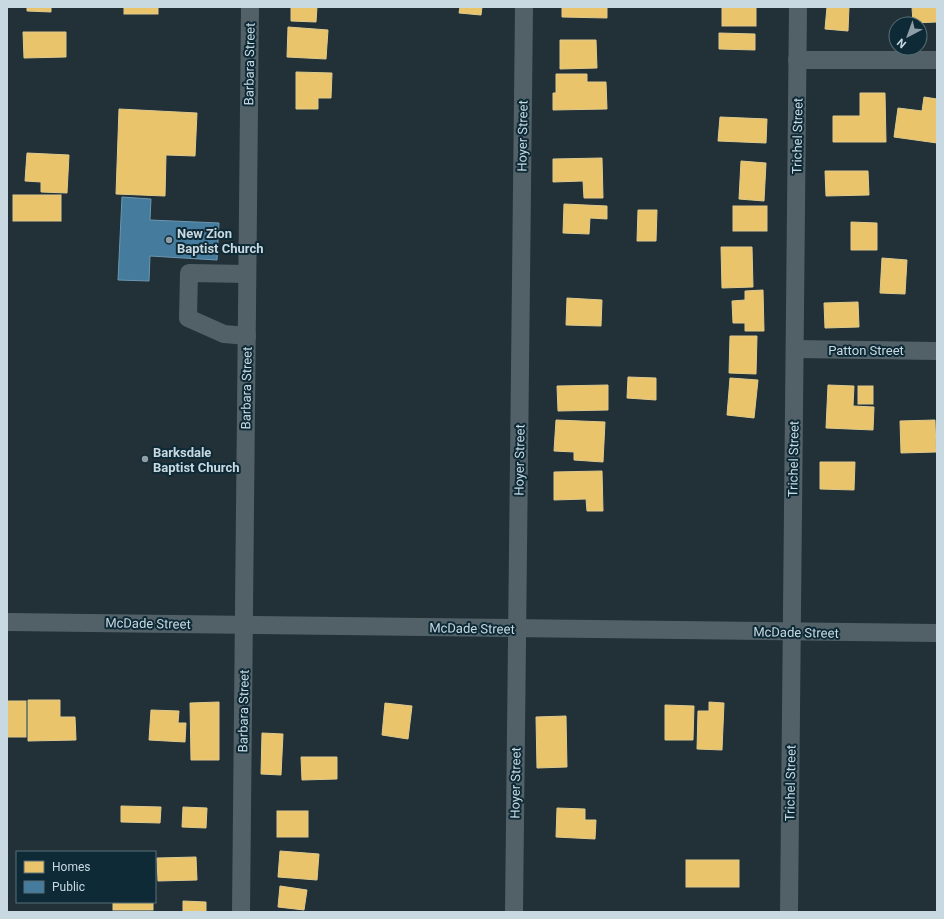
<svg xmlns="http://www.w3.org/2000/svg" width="944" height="919" viewBox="0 0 944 919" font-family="Roboto,sans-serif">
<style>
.homes{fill:#e9c46a;stroke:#dfca8e}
.public{fill:#457b9d;stroke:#6d97b1}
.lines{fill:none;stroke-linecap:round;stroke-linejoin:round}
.minor{stroke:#526168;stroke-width:18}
.poi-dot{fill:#8f9ea6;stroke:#0e2a36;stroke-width:1.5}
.labels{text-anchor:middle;stroke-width:4;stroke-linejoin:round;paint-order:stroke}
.street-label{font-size:13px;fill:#c9d9e1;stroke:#0e2a36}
.poi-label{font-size:13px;font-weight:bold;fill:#c9d9e1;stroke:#0e2a36;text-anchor:start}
</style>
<rect width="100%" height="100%" fill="#223037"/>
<!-- homes -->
<g class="homes">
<polygon points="27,7 51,7 51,12 27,11"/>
<rect x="124" y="7" width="34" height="7"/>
<polygon points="291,7 317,7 316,22 291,21"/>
<polygon points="460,7 482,7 481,15 459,13"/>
<polygon points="562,7 607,7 607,18 562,17"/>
<rect x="722" y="7" width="34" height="19"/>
<polygon points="827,7 849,7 848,31 825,29"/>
<polygon points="912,7 937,7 937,22 913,23"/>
<polygon points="288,27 328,30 326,59 287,57"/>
<polygon points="23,32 66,32 66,57 24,58"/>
<polygon points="719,33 755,34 755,50 719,49"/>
<polygon points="560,40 596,40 597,68 560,69"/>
<polygon points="296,72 332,73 331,98 318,98 318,109 296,109"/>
<polygon points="556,74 587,74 587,82 606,82 607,109 553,110 553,93 556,93"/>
<polygon points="860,93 885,93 886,142 833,142 833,116 860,116"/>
<polygon points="924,97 937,99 937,143 894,137 898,108 922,111"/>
<polygon points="119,109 197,113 195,156 166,155 165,196 116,194"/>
<polygon points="720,117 767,119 766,143 718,141"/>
<polygon points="27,153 69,155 67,193 41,192 41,182 25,181"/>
<polygon points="602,158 603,198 584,198 583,181 553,182 553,159"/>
<polygon points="741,161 766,163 764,201 739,199"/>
<polygon points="825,171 868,171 869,195 826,196"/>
<rect x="13" y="195" width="48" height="26"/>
<polygon points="564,204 607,206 607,219 590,218 589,234 563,233"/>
<rect x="733" y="206" width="34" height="25"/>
<polygon points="638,210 657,210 656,241 637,241"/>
<polygon points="851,222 877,223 877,250 851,250"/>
<polygon points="721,247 752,247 753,287 722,288"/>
<polygon points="882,258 907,260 905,294 880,293"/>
<polygon points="763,290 764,331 745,331 745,323 733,323 732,301 745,300 745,291"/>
<polygon points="567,298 602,300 601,326 566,325"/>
<polygon points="858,302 859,327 825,328 824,303"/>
<polygon points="730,336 757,336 756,374 729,373"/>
<polygon points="628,377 656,378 656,400 627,398"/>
<polygon points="730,378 758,380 754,418 727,415"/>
<polygon points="608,385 608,410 558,411 557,386"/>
<polygon points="828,385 854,386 853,406 874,407 873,430 826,428"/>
<rect x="858" y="386" width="15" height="18"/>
<polygon points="556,420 605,422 603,462 574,460 574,452 554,451"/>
<polygon points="935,420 936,452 901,453 900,421"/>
<polygon points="820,462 855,462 854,490 820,489"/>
<polygon points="602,471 603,511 587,511 586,499 554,500 554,472"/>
<polygon points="28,700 60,700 60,717 75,717 76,740 28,741"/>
<rect x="7" y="701" width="19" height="36"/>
<polygon points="219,702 219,760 191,760 190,703"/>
<polygon points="709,702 724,703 722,750 697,749 698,711 709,711"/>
<polygon points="385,703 412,706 408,739 382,735"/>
<polygon points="665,705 694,706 693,740 665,740"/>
<polygon points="151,710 179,711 178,723 186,723 185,742 149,740"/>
<polygon points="566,716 567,767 537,768 536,717"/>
<polygon points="262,733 283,734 281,775 261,774"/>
<polygon points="301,757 337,757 337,779 302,780"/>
<polygon points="121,806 161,807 160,823 121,822"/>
<polygon points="183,807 207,808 206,828 182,827"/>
<polygon points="557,808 585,809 585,820 596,820 595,839 556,837"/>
<rect x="277" y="811" width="31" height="26"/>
<polygon points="280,851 319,854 317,880 278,877"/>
<polygon points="196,857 197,880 158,881 157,858"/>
<rect x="686" y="860" width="53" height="27"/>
<polygon points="280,886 307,890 304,910 278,907"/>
<polygon points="183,901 206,902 206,912 183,912"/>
<rect x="113" y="902" width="40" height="8"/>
</g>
<!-- public -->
<polygon class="public" points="122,197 151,199 150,220 219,223 217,260 150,256 149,281 118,280"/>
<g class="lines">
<!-- minor -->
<g class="minor">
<polyline points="797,60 937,60"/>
<polyline points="247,336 224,334 188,318 189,273 247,274"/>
<polyline points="795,349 937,351"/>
<polyline points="7,622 937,633"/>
<polyline points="241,912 250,7"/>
<polyline points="514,912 524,7"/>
<polyline points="789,912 798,7"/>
</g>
</g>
<!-- markers -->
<g class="poi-dot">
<circle cx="169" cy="240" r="4"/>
<circle cx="145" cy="459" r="4"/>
</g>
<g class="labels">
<!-- street labels -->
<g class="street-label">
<text transform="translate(249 64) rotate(-89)" y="5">Barbara Street</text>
<text transform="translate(522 136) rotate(-89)" y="5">Hoyer Street</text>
<text transform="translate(797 136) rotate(-89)" y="5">Trichel Street</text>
<text x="866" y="355">Patton Street</text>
<text transform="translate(246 388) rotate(-89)" y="5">Barbara Street</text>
<text transform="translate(793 459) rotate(-89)" y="5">Trichel Street</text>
<text transform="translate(519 460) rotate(-89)" y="5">Hoyer Street</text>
<text transform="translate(148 623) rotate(1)" y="5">McDade Street</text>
<text transform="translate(472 628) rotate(1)" y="5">McDade Street</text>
<text transform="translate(796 632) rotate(1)" y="5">McDade Street</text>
<text transform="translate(243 711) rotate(-89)" y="5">Barbara Street</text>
<text transform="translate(515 783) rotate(-89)" y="5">Hoyer Street</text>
<text transform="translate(790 783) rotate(-89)" y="5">Trichel Street</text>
</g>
<!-- poi labels -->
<g class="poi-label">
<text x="177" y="238">New Zion<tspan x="177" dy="15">Baptist Church</tspan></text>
<text x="153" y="457">Barksdale<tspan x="153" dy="15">Baptist Church</tspan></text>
</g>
</g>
<!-- border -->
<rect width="944" height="919" fill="none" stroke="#c9d9e1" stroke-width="16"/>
<!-- legend -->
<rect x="16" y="851" width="140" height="52" fill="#0e2a36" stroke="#59707a"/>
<rect x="24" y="861" width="20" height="12" fill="#e9c46a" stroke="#59707a"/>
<text x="52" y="871" font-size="12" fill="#c9d9e1">Homes</text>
<rect x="24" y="881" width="20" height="12" fill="#457b9d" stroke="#59707a"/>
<text x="52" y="891" font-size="12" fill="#c9d9e1">Public</text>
<!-- north arrow -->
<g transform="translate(908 36) rotate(221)"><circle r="19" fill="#0e2a36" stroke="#59707a"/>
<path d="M0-3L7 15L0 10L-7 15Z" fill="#8f9ea6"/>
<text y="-6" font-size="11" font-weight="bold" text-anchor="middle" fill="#c9d9e1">N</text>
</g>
</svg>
